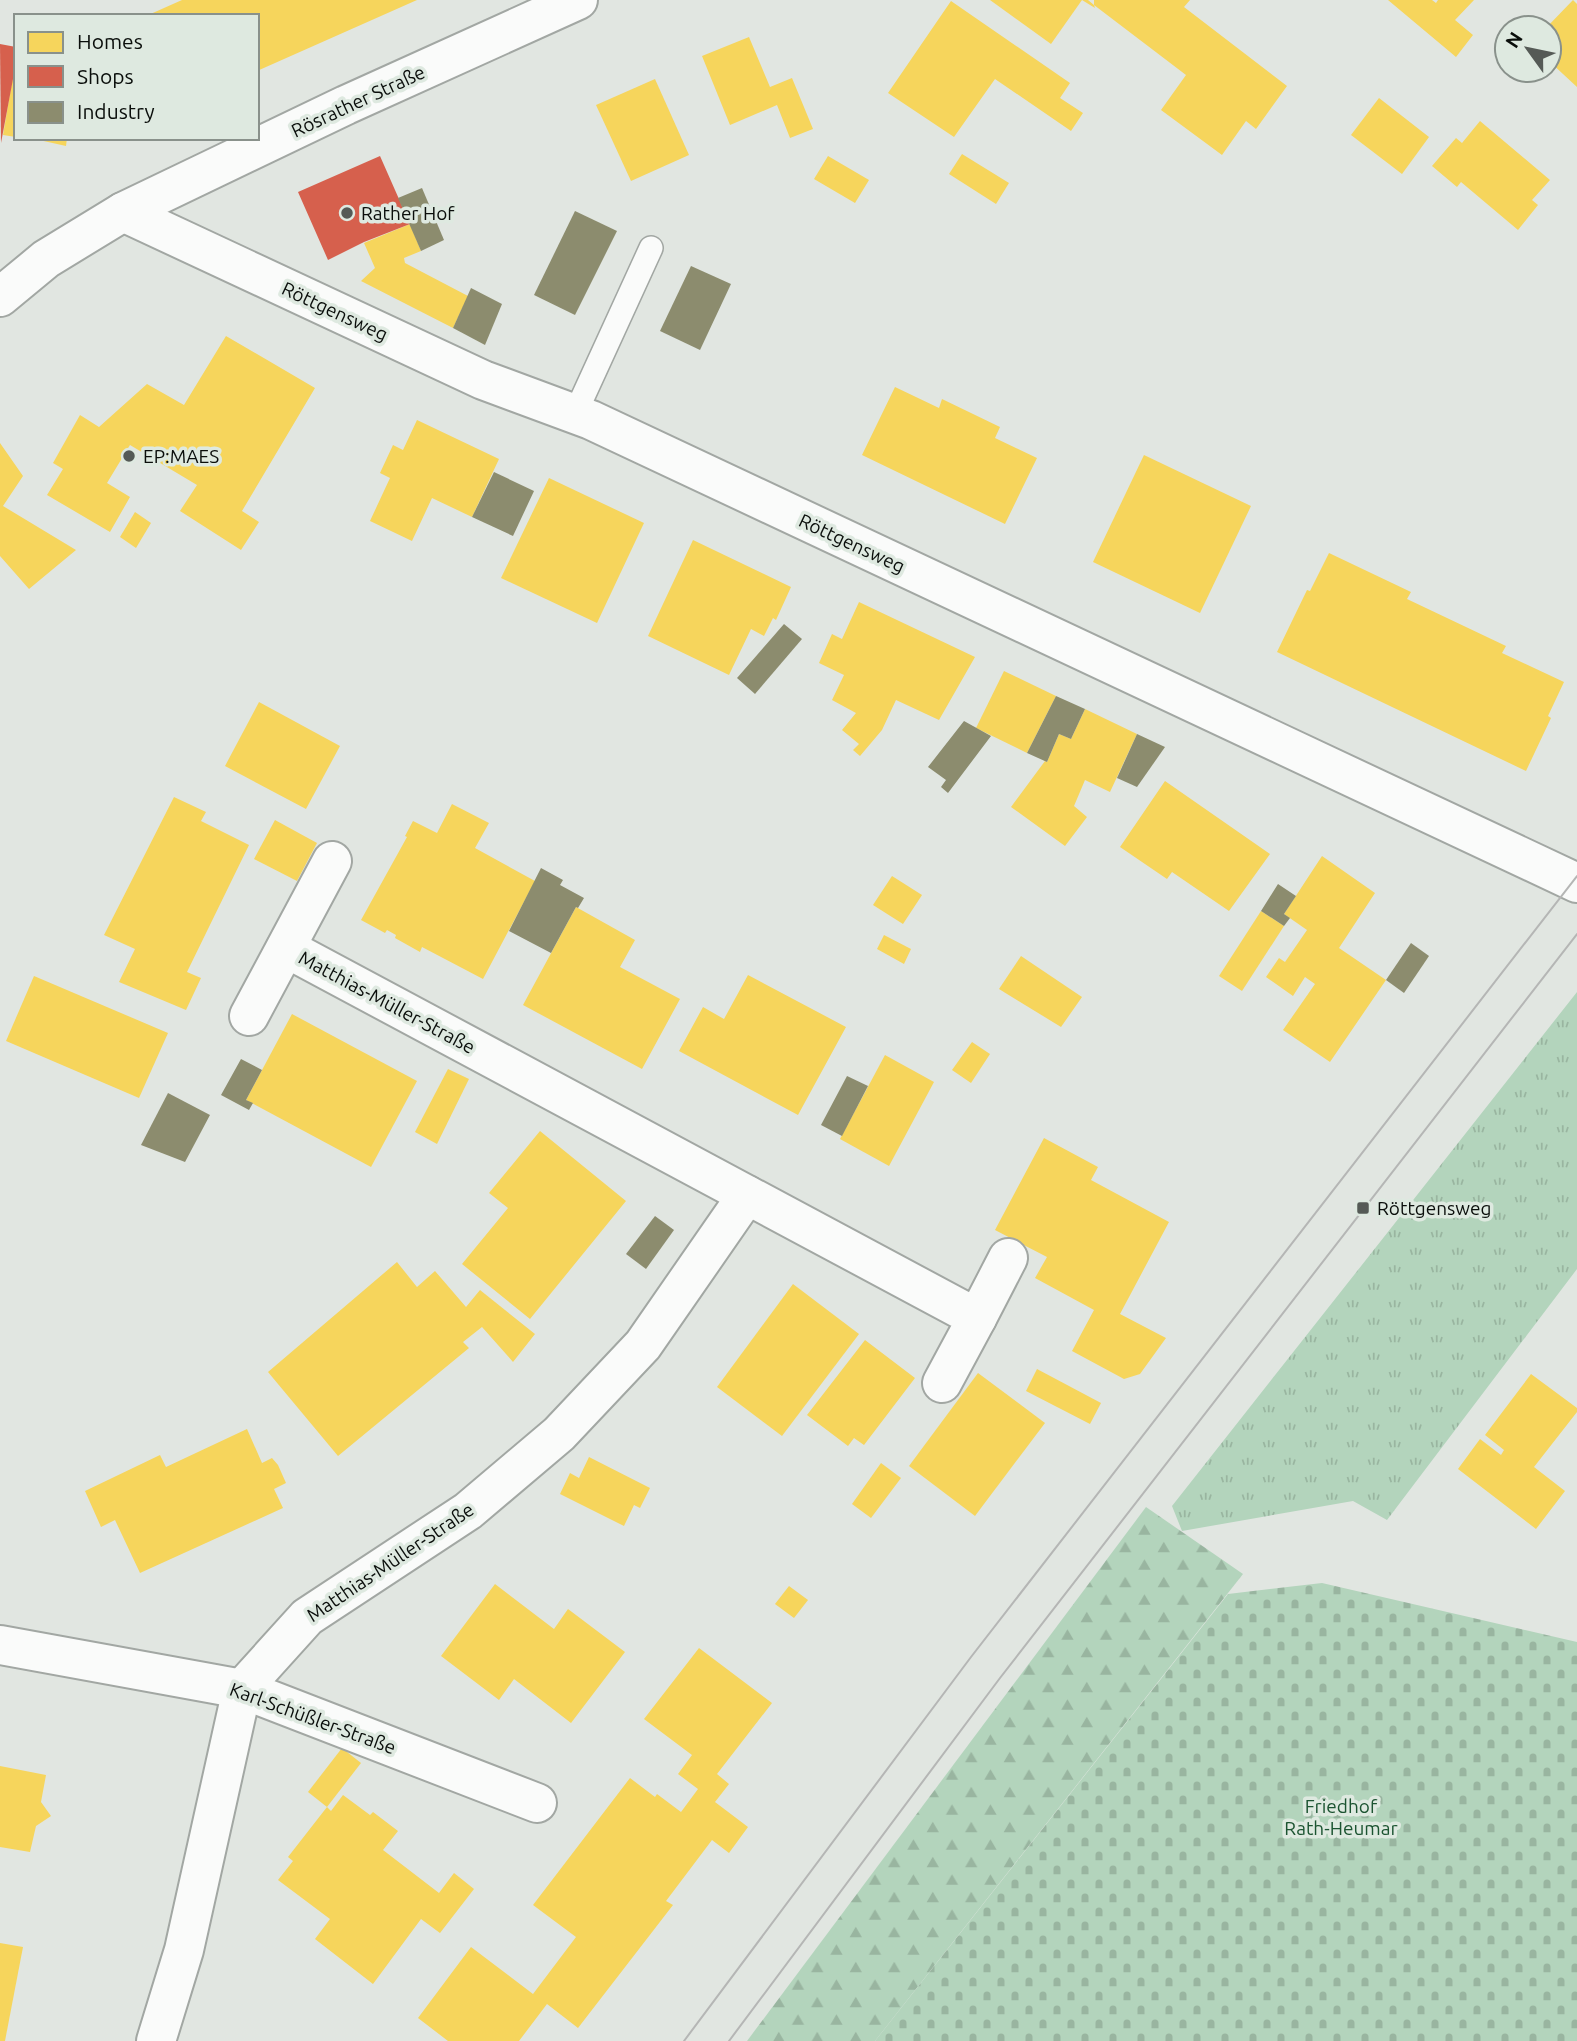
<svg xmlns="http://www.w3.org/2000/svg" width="1577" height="2041" viewBox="0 0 1577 2041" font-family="Ubuntu,sans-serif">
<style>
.grass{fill:url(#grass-tufts)}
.forest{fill:url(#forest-firs)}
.cemetery{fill:url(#cemetery-stones)}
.homes{fill:#f6d55c}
.shops{fill:#d6604d}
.industry{fill:#8c8c6e}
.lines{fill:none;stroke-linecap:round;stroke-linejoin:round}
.service-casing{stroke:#a2a7a3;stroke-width:26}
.minor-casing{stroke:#a2a7a3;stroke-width:42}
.secondary-casing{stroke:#a2a7a3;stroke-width:42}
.service{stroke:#fafbfa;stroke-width:23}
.minor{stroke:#fafbfa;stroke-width:38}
.secondary{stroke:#fafbfa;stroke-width:38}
.tram{stroke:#b5b6b5;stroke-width:2}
.poi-dot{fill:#555a56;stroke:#dee9e0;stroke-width:2.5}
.labels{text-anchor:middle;stroke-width:7;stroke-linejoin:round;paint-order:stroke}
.street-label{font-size:19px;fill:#0a0e0b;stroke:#dee9e0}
.poi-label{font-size:19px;fill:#0a0e0b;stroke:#dee9e0;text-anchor:start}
.park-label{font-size:19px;fill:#1c5431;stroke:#dee9e0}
</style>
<defs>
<pattern id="grass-tufts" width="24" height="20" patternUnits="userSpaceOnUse" patternTransform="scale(1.75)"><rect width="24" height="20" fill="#b3d4bc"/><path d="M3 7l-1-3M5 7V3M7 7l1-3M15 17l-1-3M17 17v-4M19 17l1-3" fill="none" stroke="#99b5a0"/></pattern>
<pattern id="forest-firs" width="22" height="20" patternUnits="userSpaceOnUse" patternTransform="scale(1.75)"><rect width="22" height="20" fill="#b3d4bc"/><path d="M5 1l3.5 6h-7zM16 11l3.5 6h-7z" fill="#99b5a0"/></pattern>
<pattern id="cemetery-stones" width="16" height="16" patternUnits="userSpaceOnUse" patternTransform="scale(1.75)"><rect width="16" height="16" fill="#b3d4bc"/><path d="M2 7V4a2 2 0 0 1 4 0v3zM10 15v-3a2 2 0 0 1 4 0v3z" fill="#99b5a0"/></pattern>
</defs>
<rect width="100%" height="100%" fill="#e1e6e1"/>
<!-- grass -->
<polygon class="grass" points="1577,992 1577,1269 1387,1520 1353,1501 1182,1531 1172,1506"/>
<!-- forest -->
<polygon class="forest" points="1146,1507 1243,1574 875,2041 747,2041"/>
<!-- cemetery -->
<polygon class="cemetery" points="1322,1583 1577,1642 1577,2041 875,2041 1228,1594"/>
<!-- homes -->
<g class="homes">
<polygon points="182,0 417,0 257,71 257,16 146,16"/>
<polygon points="990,0 1082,0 1051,44"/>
<polygon points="1082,0 1088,0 1094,5 1094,0 1190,0 1184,7 1287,86 1256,129 1246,121 1222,155 1161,110 1186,75 1094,5 1095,8"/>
<polygon points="1388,0 1432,0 1436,3 1438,0 1474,0 1455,20 1473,35 1456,57"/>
<polygon points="1573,0 1577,4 1577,87 1549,61 1549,28 1546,28"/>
<polygon points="951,1 1070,83 1060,98 1083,113 1071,131 995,79 954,137 888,93"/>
<polygon points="749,37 770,87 792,78 813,129 790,138 777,105 730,125 702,56"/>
<polygon points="14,70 16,70 16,137 3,135"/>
<polygon points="655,79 689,155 631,181 596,105"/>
<polygon points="1379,98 1429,137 1402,174 1351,135"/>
<polygon points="1480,121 1550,180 1532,200 1538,205 1518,230 1461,182 1457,187 1432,166 1456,138 1462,143"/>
<polygon points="30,138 67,138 66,146"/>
<polygon points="962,154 1009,183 996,204 949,174"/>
<polygon points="828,156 869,180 855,203 814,179"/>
<polygon points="410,224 421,251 404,258 405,263 468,296 453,328 361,281 375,268 364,243"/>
<polygon points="226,336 315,388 242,511 259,522 241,550 180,511 197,485 130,445 107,483 130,497 110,532 47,495 63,469 53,463 80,415 99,427 147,384 184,405"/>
<polygon points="895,387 939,408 942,399 1000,427 995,438 1037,458 1005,524 862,455"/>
<polygon points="417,420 499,459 472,517 432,498 412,541 370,521 390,478 380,473 393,445 403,450"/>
<polygon points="0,443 23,476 3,506 76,550 29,589 0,556"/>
<polygon points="1144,455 1251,506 1200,613 1093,562"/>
<polygon points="549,478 644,523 597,623 501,578"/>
<polygon points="135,512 151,523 136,548 120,537"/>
<polygon points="693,540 791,587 776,620 773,618 764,636 751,629 729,675 648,636"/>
<polygon points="1329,553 1411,592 1407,599 1506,646 1502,653 1564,682 1548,716 1551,718 1526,771 1277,652 1307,590 1310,591"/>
<polygon points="859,602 975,657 939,720 896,700 882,730 860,756 853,750 859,744 842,730 856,713 832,700 844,675 819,663 832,634 842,639"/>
<polygon points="1004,671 1056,696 1027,753 976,728"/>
<polygon points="259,702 340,746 306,809 225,766"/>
<polygon points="1085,709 1137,734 1110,792 1085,780 1074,806 1087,817 1065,846 1011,807 1045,761 1047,762 1059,734 1071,739"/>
<polygon points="1165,781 1270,854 1229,911 1172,872 1167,879 1120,847"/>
<polygon points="174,797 206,812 201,821 249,845 187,972 201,978 186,1010 119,982 135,949 104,935"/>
<polygon points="452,804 489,823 475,848 535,881 483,979 422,947 420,952 395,938 396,935 387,930 385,933 361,920 407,837 405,836 413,821 437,833"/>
<polygon points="275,820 317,843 297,881 254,859"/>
<polygon points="1322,856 1375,893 1339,948 1386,980 1330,1062 1283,1030 1315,984 1305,977 1293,996 1266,977 1279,958 1285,962 1307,930 1284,914"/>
<polygon points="892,876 922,895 903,924 873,905"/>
<polygon points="576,907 635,940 620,967 680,999 642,1069 523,1005"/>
<polygon points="1261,911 1284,926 1242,991 1219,976"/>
<polygon points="884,935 911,949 904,964 877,949"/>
<polygon points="1021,956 1082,997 1061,1027 999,989"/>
<polygon points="748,975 846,1027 798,1115 679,1051 703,1007 724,1019"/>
<polygon points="34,976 168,1033 139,1098 6,1041"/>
<polygon points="292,1014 417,1081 371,1167 246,1100"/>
<polygon points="972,1042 990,1054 971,1083 952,1070"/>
<polygon points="885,1055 934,1082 889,1166 840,1139"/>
<polygon points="448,1069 469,1079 437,1144 415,1132"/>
<polygon points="540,1131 626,1201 530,1319 462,1264 508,1208 489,1193"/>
<polygon points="1044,1138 1098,1167 1091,1180 1169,1222 1120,1314 1166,1338 1140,1374 1124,1379 1072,1351 1094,1310 1035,1278 1047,1257 995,1230"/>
<polygon points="397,1262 417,1287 435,1271 466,1307 480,1290 535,1334 513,1362 482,1327 463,1342 469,1348 338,1456 268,1372"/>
<polygon points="793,1284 859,1334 782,1436 717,1387"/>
<polygon points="865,1340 915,1378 864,1445 854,1438 848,1446 807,1415"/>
<polygon points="1037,1369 1101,1403 1090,1424 1026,1391"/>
<polygon points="978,1373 1045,1423 975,1516 909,1466"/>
<polygon points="1531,1374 1577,1408 1577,1412 1534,1467 1565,1491 1536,1529 1458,1469 1480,1439 1501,1455 1504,1450 1485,1435"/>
<polygon points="247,1429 262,1463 272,1458 278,1465 286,1483 274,1489 283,1508 140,1573 115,1520 101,1527 85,1491 160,1455 166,1467"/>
<polygon points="589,1457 650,1488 640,1508 634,1505 624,1526 560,1494 570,1473 579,1478"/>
<polygon points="881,1463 901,1478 871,1518 852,1504"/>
<polygon points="495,1584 554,1629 568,1609 625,1652 571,1723 514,1679 499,1700 441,1656"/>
<polygon points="789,1586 808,1600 794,1618 775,1604"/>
<polygon points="699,1648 772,1703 717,1774 729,1784 715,1802 748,1827 729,1853 712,1840 666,1901 673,1905 578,2028 547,2004 519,2041 448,2041 418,2018 471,1947 533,1994 576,1937 533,1905 630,1778 655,1797 657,1794 681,1812 698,1789 678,1774 692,1755 644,1719"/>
<polygon points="342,1748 361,1763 327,1807 308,1792"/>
<polygon points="0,1766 46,1775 41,1802 51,1816 36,1826 30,1852 0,1847"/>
<polygon points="343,1795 370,1815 373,1812 398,1831 383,1850 439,1893 454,1873 474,1889 440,1933 421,1919 373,1984 315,1939 330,1919 278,1880 293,1861 288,1857 327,1807 331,1811"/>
<polygon points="0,1943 23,1947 5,2041 0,2041"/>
</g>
<!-- shops -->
<g class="shops">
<polygon points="0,44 16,47 16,63 1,143"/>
<polygon points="380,156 410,224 364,242 328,260 298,192"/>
</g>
<!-- industry -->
<g class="industry">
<polygon points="422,188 444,240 421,251 398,198"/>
<polygon points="575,211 617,231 575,315 534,295"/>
<polygon points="691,266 731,284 700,350 660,331"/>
<polygon points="471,288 502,304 485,345 453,328"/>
<polygon points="494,472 534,491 513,536 472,517"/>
<polygon points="784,624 802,639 755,694 737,678"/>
<polygon points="1056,696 1085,709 1071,739 1059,734 1047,762 1027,753"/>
<polygon points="964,721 991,736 948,793 941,787 946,780 928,767"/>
<polygon points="1137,734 1165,747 1137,787 1117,778"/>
<polygon points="541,868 563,880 560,885 584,898 578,908 576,907 551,953 509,931"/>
<polygon points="1278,884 1296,896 1284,914 1290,918 1284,926 1261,911"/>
<polygon points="1411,943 1429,956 1404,993 1386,980"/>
<polygon points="241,1059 262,1070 246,1100 253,1103 249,1110 221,1095"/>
<polygon points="847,1076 868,1086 842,1136 821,1125"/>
<polygon points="168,1093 210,1115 185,1162 141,1145"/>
<polygon points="655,1216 674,1230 646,1269 626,1254"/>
</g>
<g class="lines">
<!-- service casing -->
<g class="service-casing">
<polyline id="service" points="575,414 651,248"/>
</g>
<!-- minor casing -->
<g class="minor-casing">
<g id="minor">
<polyline points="123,212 483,380 591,420 1577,883"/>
<polyline points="286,948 977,1318 942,1383"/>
<polyline points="249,1016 332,861"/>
<polyline points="977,1318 1008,1258"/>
<polyline points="0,1645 242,1689 537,1803"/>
<polyline points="156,2041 184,1950 242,1689 307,1617 468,1511 559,1434 643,1345 747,1195"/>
</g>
</g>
<!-- secondary casing -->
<g class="secondary-casing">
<polyline id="secondary" points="0,297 46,259 123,212 346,105 578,0"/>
</g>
<!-- service -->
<use href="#service" class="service"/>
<!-- minor -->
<use href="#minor" class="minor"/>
<!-- secondary -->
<use href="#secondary" class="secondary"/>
<!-- tram -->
<g class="tram">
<polyline points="684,2041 971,1657 1577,876"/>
<polyline points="729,2041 1000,1678 1577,934"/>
</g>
</g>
<!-- markers -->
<g class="poi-dot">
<circle cx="347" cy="213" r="7"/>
<circle cx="129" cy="456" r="7"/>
<rect x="1356" y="1201" width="14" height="14" rx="3.5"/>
</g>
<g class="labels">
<!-- street labels -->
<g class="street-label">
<text transform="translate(358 101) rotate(-25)" y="7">Rösrather Straße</text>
<text transform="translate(335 311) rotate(25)" y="7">Röttgensweg</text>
<text transform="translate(852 543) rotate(25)" y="7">Röttgensweg</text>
<text transform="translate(387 1002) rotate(28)" y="7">Matthias-Müller-Straße</text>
<text transform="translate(390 1562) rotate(-34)" y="7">Matthias-Müller-Straße</text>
<text transform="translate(313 1718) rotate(20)" y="7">Karl-Schüßler-Straße</text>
</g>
<!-- poi labels -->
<g class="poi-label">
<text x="361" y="220">Rather Hof</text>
<text x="143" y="463">EP:MAES</text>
<text x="1377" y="1215">Röttgensweg</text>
</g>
<!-- park labels -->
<g class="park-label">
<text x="1341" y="1813">Friedhof<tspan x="1341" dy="22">Rath-Heumar</tspan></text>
</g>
</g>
<!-- legend -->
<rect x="14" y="14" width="245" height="126" fill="#dee9e0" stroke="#89918b" stroke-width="2"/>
<rect x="28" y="32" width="35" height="21" fill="#f6d55c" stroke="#89918b" stroke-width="2"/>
<text x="77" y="49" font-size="21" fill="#0a0e0b">Homes</text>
<rect x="28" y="66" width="35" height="21" fill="#d6604d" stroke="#89918b" stroke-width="2"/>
<text x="77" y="84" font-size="21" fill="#0a0e0b">Shops</text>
<rect x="28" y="102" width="35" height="21" fill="#8c8c6e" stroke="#89918b" stroke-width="2"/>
<text x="77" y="119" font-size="21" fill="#0a0e0b">Industry</text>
<!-- north arrow -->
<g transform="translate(1528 49) rotate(303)"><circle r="33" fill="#dee9e0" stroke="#89918b" stroke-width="2"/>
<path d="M0-5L12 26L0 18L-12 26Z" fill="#555a56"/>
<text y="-10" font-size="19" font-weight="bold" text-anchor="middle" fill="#0a0e0b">N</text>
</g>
</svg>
